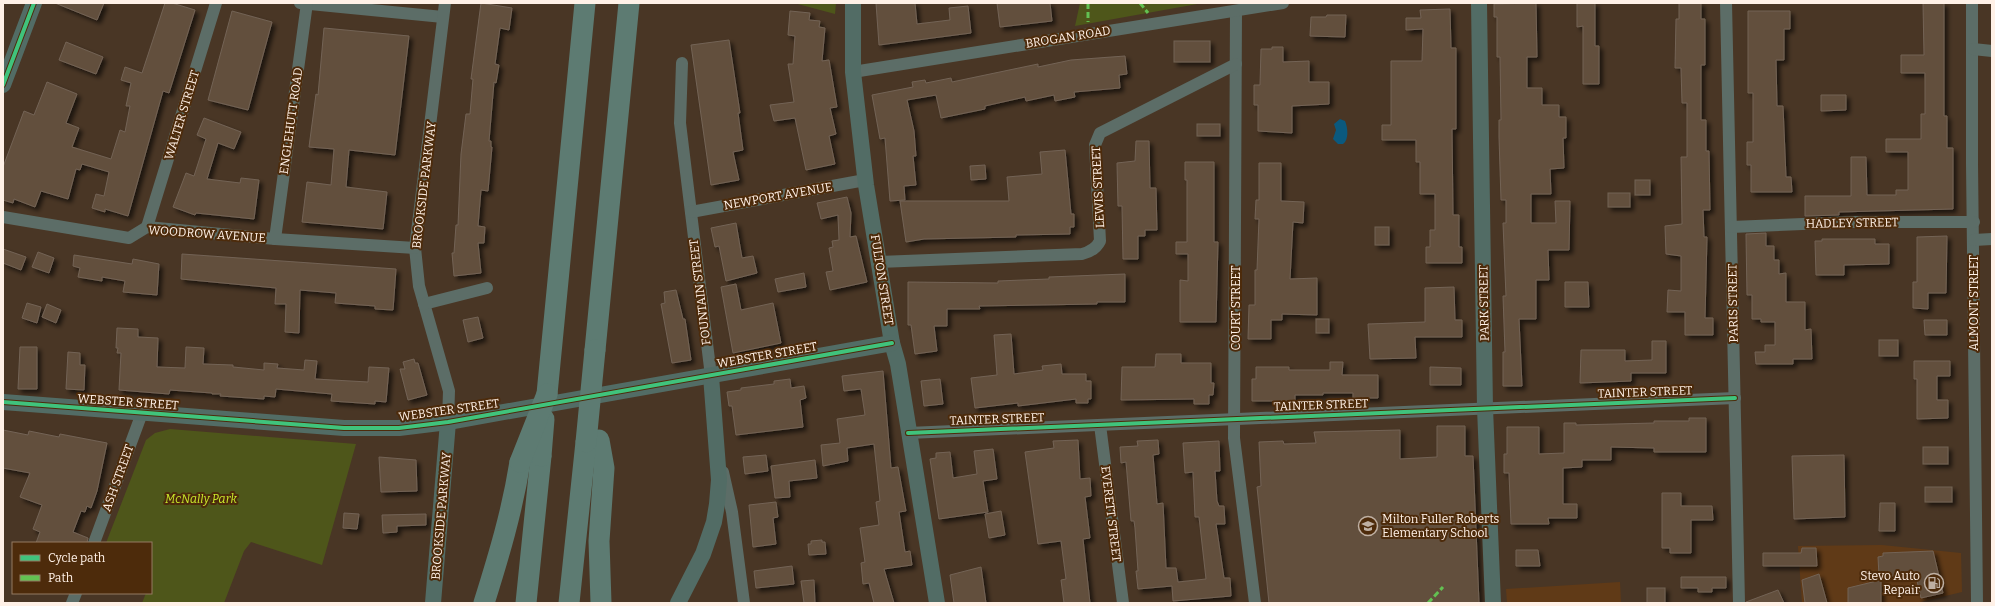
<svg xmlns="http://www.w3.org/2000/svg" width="1995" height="606" viewBox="0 0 1995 606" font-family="Bitter,serif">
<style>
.built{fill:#603a17}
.green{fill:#4e561a}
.water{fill:#0b597e}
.building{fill:#624f3d;stroke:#736355;filter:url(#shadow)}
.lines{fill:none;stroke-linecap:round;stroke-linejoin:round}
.street{stroke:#5c6d67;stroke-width:12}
.secondary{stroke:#526c65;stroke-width:16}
.highway{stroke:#5d7b72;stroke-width:21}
.highway-bridge{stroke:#5d7b72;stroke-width:21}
.quiet{stroke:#63c152;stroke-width:3;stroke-dasharray:6 3;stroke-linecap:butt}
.cycleway-casing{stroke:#4d2b0b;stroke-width:6}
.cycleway{stroke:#40c37c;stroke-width:4}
.labels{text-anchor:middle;stroke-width:4;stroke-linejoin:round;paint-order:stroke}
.street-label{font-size:12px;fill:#fff1e7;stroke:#4d2b0b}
.park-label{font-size:12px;font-style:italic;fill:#cae92b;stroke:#4d2b0b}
.poi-label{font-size:12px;fill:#fff1e7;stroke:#4d2b0b;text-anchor:start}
</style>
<defs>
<filter id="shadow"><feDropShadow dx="3.5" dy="3.5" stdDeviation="2" flood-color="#0009"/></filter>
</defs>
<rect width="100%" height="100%" fill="#493625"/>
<!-- built -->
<g class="built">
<polygon points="1882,545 1961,553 1962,592 1916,603 1802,603 1798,546"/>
<polygon points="1620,582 1621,603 1507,603 1506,589"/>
</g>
<!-- green -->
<g class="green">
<polygon points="794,3 836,3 835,14"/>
<polygon points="1080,3 1203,3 1075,26"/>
<polygon points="170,429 356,444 322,565 251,542 244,551 224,603 142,603 146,593 151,593 151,543 106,543 146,440 155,433"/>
</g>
<!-- water -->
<path class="water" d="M 1340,119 L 1345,121 C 1348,128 1349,140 1343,144 L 1338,144 L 1333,139 L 1336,130 L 1334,124 Z"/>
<!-- building -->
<g class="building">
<polygon points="55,3 104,3 97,20"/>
<polygon points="165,3 172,3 195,10 169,93 163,91 128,216 105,209 105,212 92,208 96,194 104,196 109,172 82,164 80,170 76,169 68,199 41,191 35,207 14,199 13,203 3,200 3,167 24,111 34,115 47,82 77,94 66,123 79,128 72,147 111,159 120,130 125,132 130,106 126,106 131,83 121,80 125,67 142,73"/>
<polygon points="481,3 512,8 509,30 500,28 495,64 499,65 496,83 494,82 489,141 491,141 491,147 492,147 488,191 481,190 478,226 485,227 484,243 478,243 481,273 454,276 452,253 454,253 456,225 458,225 461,154 466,114 470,114 473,79 471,79"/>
<polygon points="876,3 915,3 917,24 950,20 949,8 968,6 971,33 879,45"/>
<polygon points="997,3 1050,3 1052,21 1000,27"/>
<polygon points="1536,3 1537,57 1527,57 1527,88 1542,88 1542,105 1559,105 1559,117 1566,117 1566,138 1563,138 1564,168 1550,169 1551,194 1531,194 1531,223 1556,223 1555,201 1570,201 1569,250 1548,250 1549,280 1536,280 1536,319 1519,319 1522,386 1503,386 1503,352 1505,352 1503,296 1506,296 1503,223 1506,223 1506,200 1501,200 1499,137 1499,120 1501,120 1500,57 1497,57 1497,17 1494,17 1494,4"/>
<polygon points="1577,3 1595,3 1595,46 1599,46 1599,84 1583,84 1583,26 1577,27"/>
<polygon points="1679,3 1701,3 1701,19 1705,19 1705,65 1701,65 1701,120 1706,120 1706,151 1709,151 1710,210 1703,210 1704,237 1707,237 1705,318 1713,318 1713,335 1685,335 1685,312 1667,312 1668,290 1681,291 1681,256 1666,254 1665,226 1682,224 1681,157 1687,157 1687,103 1682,103 1681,68 1675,68 1676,19 1679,19"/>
<polygon points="1923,3 1944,3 1944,116 1947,116 1947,148 1953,148 1953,209 1839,212 1839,215 1805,216 1805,196 1851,196 1851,157 1866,157 1867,195 1896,195 1896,190 1908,190 1908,152 1886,152 1886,139 1921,139 1921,114 1925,114 1925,73 1901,73 1901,55 1924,55"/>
<polygon points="1450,9 1451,48 1456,48 1456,129 1452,129 1453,215 1459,215 1459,247 1462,247 1462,263 1426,263 1426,247 1430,247 1430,230 1435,230 1435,194 1420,194 1420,162 1416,162 1416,140 1382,140 1382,125 1391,125 1391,61 1422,61 1423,29 1406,30 1406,18 1421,18 1420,10"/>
<polygon points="232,11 272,22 248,110 208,100"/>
<polygon points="790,11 810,13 809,20 820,21 819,27 825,28 822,61 829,60 837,107 830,108 836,134 829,136 835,164 806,170 795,118 774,121 770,105 794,102 788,64 793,64 795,36 788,35"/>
<polygon points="1748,11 1790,11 1790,29 1784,29 1784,60 1776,60 1777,106 1783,106 1786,177 1791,177 1792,192 1751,192 1751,165 1747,165 1747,142 1753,142 1753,93 1748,93"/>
<polygon points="1327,15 1346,15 1345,37 1310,36 1311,17 1326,17"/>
<polygon points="324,28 409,36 395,155 349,150 346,187 387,192 383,229 302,222 307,182 331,185 334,149 309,147 316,94 318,95"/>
<polygon points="729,40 740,113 738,113 743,150 733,152 739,180 711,185 691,45"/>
<rect x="1174" y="41" width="36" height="21"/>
<polygon points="66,42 103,57 96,74 59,60"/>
<polygon points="1272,47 1283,47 1283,62 1309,61 1309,82 1329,82 1329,104 1292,106 1292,133 1258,131 1258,105 1254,105 1254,85 1260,85 1261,49 1272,49"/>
<polygon points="1125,56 1127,74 1119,75 1120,88 1074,92 1075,97 1055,101 1054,95 1026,101 1025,97 985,106 985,109 941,118 936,95 907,100 914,131 916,156 913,156 916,185 904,186 905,200 890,201 885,138 880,139 872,95 913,87 912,82 925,80 926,83 951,78 952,82 1038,64 1038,67 1071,60"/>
<polygon points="1821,95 1846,95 1846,110 1821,111"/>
<polygon points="204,118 241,132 234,149 218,143 207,179 240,183 241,178 259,180 254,219 196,213 195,215 173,207 186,173 194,176 206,139 197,135"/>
<rect x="1197" y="124" width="23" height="12"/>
<polygon points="1136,141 1149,141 1150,188 1156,188 1157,230 1145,230 1145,236 1138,236 1138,259 1123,259 1122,206 1118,206 1117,163 1135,161"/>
<polygon points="1065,150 1071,214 1074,214 1074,227 1070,227 1070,234 1016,235 1016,237 924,239 906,242 900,201 1009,201 1007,177 1042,174 1040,152"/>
<polygon points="1185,162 1214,162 1214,242 1218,242 1216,322 1180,322 1180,280 1188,281 1188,254 1176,254 1176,242 1187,242 1187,180 1185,180"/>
<polygon points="1259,163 1281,163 1281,201 1304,202 1303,223 1293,222 1290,279 1317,278 1317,315 1282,314 1282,320 1271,320 1271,339 1248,339 1249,305 1255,305 1255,270 1257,270 1259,219 1255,219 1256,200 1259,200"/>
<polygon points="985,165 986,179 971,180 970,166"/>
<rect x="1635" y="180" width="15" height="15"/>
<rect x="1608" y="193" width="22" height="14"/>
<polygon points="847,197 851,213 850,237 856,236 867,282 830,290 826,272 833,271 829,248 833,247 832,241 839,240 838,215 821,219 817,203"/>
<polygon points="736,223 742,258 753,256 757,273 726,281 719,246 715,247 711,228"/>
<rect x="1375" y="227" width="14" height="18"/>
<polygon points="1766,233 1766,246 1774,246 1774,260 1779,260 1779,274 1786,273 1786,302 1805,302 1805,330 1811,329 1812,359 1793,359 1793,364 1756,364 1755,352 1765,352 1765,345 1775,345 1775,322 1761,322 1761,319 1752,319 1752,295 1747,295 1746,234"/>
<polygon points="1947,236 1946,293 1928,293 1928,309 1913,308 1913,282 1917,282 1917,237"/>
<polygon points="1822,239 1875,239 1875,244 1889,244 1889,264 1844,265 1844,275 1816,275 1815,241 1822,241"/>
<polygon points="3,249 26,257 21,270 3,263"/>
<polygon points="38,252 54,258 49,273 32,267"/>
<polygon points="182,254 396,269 393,310 375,309 375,306 335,303 336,293 300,290 299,333 285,332 286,304 275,304 276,288 181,279"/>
<polygon points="74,255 132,264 133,259 159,264 157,295 123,292 125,281 102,277 102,281 78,277 80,268 73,266"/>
<polygon points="804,273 806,287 778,292 775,279"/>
<polygon points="1125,274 1125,302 1097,302 1097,304 979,306 980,309 947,309 947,326 934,326 937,351 915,354 911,325 908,325 908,282 998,283 998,281 1049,279 1049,277"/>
<polygon points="1565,282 1588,282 1589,307 1565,307"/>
<polygon points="736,284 741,310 773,303 781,343 733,353 721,287"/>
<polygon points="1454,287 1455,320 1462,320 1462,337 1415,337 1416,358 1370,359 1368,324 1425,322 1425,288"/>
<polygon points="676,290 683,319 685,319 691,360 672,363 661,304 665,303 664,292"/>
<polygon points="27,303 41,307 37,323 22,318"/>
<polygon points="47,304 61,310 56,323 42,317"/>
<polygon points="478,317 483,338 468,342 463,320"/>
<rect x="1316" y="319" width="13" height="14"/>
<polygon points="1924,320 1947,320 1947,335 1925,335"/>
<polygon points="117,328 138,329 138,337 158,338 157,367 185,368 186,347 204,348 203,364 233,365 233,367 264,370 264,363 278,364 277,368 304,370 305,360 317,361 315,379 368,382 369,367 389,368 386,402 375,401 375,404 331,401 332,394 276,389 275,397 264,396 264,399 220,396 221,394 212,394 212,393 170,390 169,394 119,390 121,353 117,353 118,348 116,348"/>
<polygon points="1011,334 1014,374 1043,370 1042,366 1061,364 1062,374 1086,374 1086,381 1091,381 1091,399 1088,399 1088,403 1076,403 1076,399 1018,406 1018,403 975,408 971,378 997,375 994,335"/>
<rect x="1879" y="340" width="19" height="16"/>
<polygon points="1652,341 1666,341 1666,373 1631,373 1631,381 1580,383 1581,350 1625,350 1625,361 1652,360"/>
<polygon points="20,347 37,347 37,389 18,389"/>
<polygon points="68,352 80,353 80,365 85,365 84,390 66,389"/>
<polygon points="1156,354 1181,354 1181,363 1211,363 1211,383 1214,383 1213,395 1209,395 1209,404 1194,404 1194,399 1121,400 1122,367 1155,367"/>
<polygon points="414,359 415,363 418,363 427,395 408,400 400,369 405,369 403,362"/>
<polygon points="1914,361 1950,361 1950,376 1937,376 1937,400 1948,400 1948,418 1917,419 1917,379 1914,379"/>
<polygon points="1330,362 1343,362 1342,375 1378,375 1378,398 1353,398 1353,393 1323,393 1323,395 1295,395 1295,401 1252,401 1252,379 1256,379 1256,367 1289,367 1289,370 1330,370"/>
<polygon points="1430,367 1461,368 1461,385 1430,385"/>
<polygon points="883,371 891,468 898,467 906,511 899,512 905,552 910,551 912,565 884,569 894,603 874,603 869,583 863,584 861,563 865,562 860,528 879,525 876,502 880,501 874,444 847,448 848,461 823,466 821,445 840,443 837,419 865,415 861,389 844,391 842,376"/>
<polygon points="790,379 791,388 804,386 806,398 800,400 803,427 736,435 732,406 729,406 727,392 741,390 741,388 774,384 774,381"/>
<polygon points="940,379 943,404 924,406 921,381"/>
<polygon points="1689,418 1706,418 1706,452 1654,452 1654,448 1611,447 1611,460 1582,460 1582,467 1563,468 1563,504 1577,504 1577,518 1548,518 1549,524 1511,524 1509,473 1504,473 1504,454 1507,454 1507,427 1539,427 1539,454 1564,453 1564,423 1576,423 1576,425 1654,423 1654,421 1689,421"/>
<polygon points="1437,426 1465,426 1465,456 1473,456 1479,603 1269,603 1257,487 1261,486 1259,442 1283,441 1284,444 1316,443 1314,432 1400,430 1400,459 1437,457"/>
<polygon points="3,430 28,435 29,431 59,437 60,434 107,443 97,491 91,508 87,506 85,512 81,511 73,532 88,538 87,543 36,543 40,532 33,529 42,505 20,497 30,473 3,468"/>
<polygon points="1078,440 1080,479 1090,478 1091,496 1085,497 1090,538 1083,539 1090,603 1064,603 1061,580 1066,579 1061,541 1038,544 1025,452 1054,448 1053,441"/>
<polygon points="1158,440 1159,454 1153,455 1157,504 1163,503 1166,568 1176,568 1178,582 1206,579 1199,517 1195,517 1193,472 1185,473 1183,443 1219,441 1220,471 1215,471 1217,501 1219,506 1224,506 1225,524 1216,524 1224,578 1230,578 1231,596 1173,601 1172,586 1138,589 1136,571 1138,571 1135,528 1134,521 1131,521 1126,462 1121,463 1120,447 1138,446 1137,441"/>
<rect x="1923" y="447" width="25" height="17"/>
<polygon points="993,449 997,479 983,481 988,512 939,519 930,459 936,458 936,453 950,452 953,478 977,474 974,451"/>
<polygon points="766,455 768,471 745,474 743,457"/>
<polygon points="1844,455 1845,517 1794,519 1792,456"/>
<polygon points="379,457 416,460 417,491 381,492"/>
<polygon points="815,460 817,478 789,481 790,497 775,498 771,466"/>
<rect x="1925" y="487" width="27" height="15"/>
<polygon points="1662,493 1681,493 1681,506 1712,506 1713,520 1691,520 1691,553 1670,553 1670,548 1662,548"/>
<polygon points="776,502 778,517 773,518 776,544 753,547 749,505"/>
<polygon points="1880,503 1895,503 1895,531 1879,531"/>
<polygon points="1001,511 1005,535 989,538 985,514"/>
<polygon points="344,513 359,514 357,529 343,528"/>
<polygon points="426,514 426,525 397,526 397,532 383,533 382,515"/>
<polygon points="822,540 822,542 825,542 826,554 809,555 808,544 811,544 811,541"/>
<polygon points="1802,548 1816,548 1817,566 1763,566 1763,553 1801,553"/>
<polygon points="1516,550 1538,550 1540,566 1516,566"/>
<polygon points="1933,551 1943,593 1921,598 1915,572 1902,576 1879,576 1878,557 1883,556 1883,553"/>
<polygon points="792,566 794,584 756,588 754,571"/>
<polygon points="981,567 986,603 954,603 950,575"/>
<polygon points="1819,574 1827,603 1805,603 1802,580"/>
<polygon points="1681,577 1726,577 1726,588 1712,588 1712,592 1698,592 1698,588 1681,588"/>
<polygon points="814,580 815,603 804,603 801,581"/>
<polygon points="1881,580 1881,603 1848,603 1848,588"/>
<rect x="1647" y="588" width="18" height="15"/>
<polygon points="1778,590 1784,603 1746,603 1746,602"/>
</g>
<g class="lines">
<!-- street -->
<g class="street">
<polyline points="300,3 443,17"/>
<polyline points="445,3 415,248 419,286 449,391 448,422"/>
<polyline points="1726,3 1739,603"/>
<polyline points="1972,3 1972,164 1977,603"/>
<polyline points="1236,11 1234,438 1255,603"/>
<polyline points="1973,49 1992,51"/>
<polyline points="682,63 680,123 711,376"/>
<polyline points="853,72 1283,3"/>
<polyline points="691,212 865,180"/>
<polyline points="3,217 129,238 147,227 275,239 415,248"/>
<polyline points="147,227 216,3"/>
<polyline points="1731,227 1852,222 1974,222"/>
<polyline points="275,239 307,3"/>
<polyline points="1974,240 1992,239"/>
<path d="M 879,262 L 1082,254 C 1090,252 1096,249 1100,241 L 1095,145 L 1100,133 L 1236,64"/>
<polyline points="424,304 487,288"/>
<polyline points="1100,425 1123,603"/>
<polyline points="908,433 1735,398"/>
<polyline points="723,472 732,512 744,603"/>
<polyline points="94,543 142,413"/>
<polyline points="72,603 76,593"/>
</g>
<!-- secondary -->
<g class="secondary">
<polyline points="853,3 853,72 866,185 892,343 898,364 937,603"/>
<polyline points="1479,3 1485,408 1493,603"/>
<polyline points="3,85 34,3"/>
<polyline points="3,402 344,428 399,428 448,422 892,343"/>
<polyline points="433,603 448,422"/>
<polyline points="678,603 703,554 714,522 717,504 719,480 711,376"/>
</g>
<!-- highway -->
<g class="highway">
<polyline points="595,350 629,3"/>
<polyline points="547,394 585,3"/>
<polyline points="599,440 604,468 599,541 601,603"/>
<path d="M 484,603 C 499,555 512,512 520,462"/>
<polyline points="526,603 541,456"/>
<polyline points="569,603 586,442"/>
</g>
<!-- highway-bridge -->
<g class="highway-bridge">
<polyline points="586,442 595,350"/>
<polyline points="541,456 544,419"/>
<polyline points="520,462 547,394"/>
</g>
<!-- quiet -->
<g class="quiet">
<polyline points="1088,3 1088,22"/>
<polyline points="1140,3 1148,13"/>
<polyline points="1428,603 1443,587"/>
</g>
<!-- cycleway casing -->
<g class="cycleway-casing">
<g id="cycleway">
<polyline points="3,85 34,3"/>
<polyline points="3,402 344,428 399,428 448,422 892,343"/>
<polyline points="908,433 1735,398"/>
</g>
</g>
<!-- cycleway -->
<use href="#cycleway" class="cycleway"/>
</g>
<!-- icons -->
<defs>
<g id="school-ring" transform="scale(1)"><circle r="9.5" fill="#4d2b0b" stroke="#bfb0a3" stroke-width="1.5"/><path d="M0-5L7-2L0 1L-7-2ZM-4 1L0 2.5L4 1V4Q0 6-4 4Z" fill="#bfb0a3"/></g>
<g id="fuel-ring" transform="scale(1)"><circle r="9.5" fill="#4d2b0b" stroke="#bfb0a3" stroke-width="1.5"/><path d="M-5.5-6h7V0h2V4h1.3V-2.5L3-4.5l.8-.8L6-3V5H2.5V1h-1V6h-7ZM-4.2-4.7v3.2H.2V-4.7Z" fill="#bfb0a3"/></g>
</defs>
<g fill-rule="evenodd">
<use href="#school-ring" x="1368" y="526"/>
<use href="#fuel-ring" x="1934" y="583"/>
</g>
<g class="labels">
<!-- street labels -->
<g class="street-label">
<text transform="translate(1068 37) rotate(-9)" y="4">BROGAN ROAD</text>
<text transform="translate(182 115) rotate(-73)" y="4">WALTER STREET</text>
<text transform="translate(291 121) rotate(-82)" y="4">ENGLEHUTT ROAD</text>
<text transform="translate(424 185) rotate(-83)" y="4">BROOKSIDE PARKWAY</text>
<text transform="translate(1098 187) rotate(-93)" y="4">LEWIS STREET</text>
<text transform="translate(778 196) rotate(-10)" y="4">NEWPORT AVENUE</text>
<text transform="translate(1852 223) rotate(-1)" y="4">HADLEY STREET</text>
<text transform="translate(207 234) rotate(4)" y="4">WOODROW AVENUE</text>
<text transform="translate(882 280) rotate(81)" y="4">FULTON STREET</text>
<text transform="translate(700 292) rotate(-97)" y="4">FOUNTAIN STREET</text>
<text transform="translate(1484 303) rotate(-91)" y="4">PARK STREET</text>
<text transform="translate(1733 303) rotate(-91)" y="4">PARIS STREET</text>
<text transform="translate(1974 303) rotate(-90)" y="4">ALMONT STREET</text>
<text transform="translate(1236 308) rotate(-90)" y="4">COURT STREET</text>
<text transform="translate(767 355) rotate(-10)" y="4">WEBSTER STREET</text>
<text transform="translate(1645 392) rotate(-2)" y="4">TAINTER STREET</text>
<text transform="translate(128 402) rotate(4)" y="4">WEBSTER STREET</text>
<text transform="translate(1321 405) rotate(-2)" y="4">TAINTER STREET</text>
<text transform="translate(449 410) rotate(-8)" y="4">WEBSTER STREET</text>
<text transform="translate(997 419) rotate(-2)" y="4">TAINTER STREET</text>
<text transform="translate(118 478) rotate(-70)" y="4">ASH STREET</text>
<text transform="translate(1111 514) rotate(83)" y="4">EVERETT STREET</text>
<text transform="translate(441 516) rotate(-85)" y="4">BROOKSIDE PARKWAY</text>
</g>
<!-- park labels -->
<g class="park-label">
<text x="201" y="503">McNally Park</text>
</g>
<!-- poi labels -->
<g class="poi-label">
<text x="1382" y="523">Milton Fuller Roberts<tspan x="1382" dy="14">Elementary School</tspan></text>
<text x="1920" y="580" text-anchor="end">Stevo Auto<tspan x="1920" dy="14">Repair</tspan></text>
</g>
</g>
<!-- border -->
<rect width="1995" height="606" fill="none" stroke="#fff1e7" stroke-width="8"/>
<!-- legend -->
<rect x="12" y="542" width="140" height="52" fill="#4d2b0b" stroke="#947a63"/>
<rect x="20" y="555" width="20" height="6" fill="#40c37c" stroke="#947a63"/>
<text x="48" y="562" font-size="12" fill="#fff1e7">Cycle path</text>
<rect x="20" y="575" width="20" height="6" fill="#63c152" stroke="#947a63"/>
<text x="48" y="582" font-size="12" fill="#fff1e7">Path</text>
</svg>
